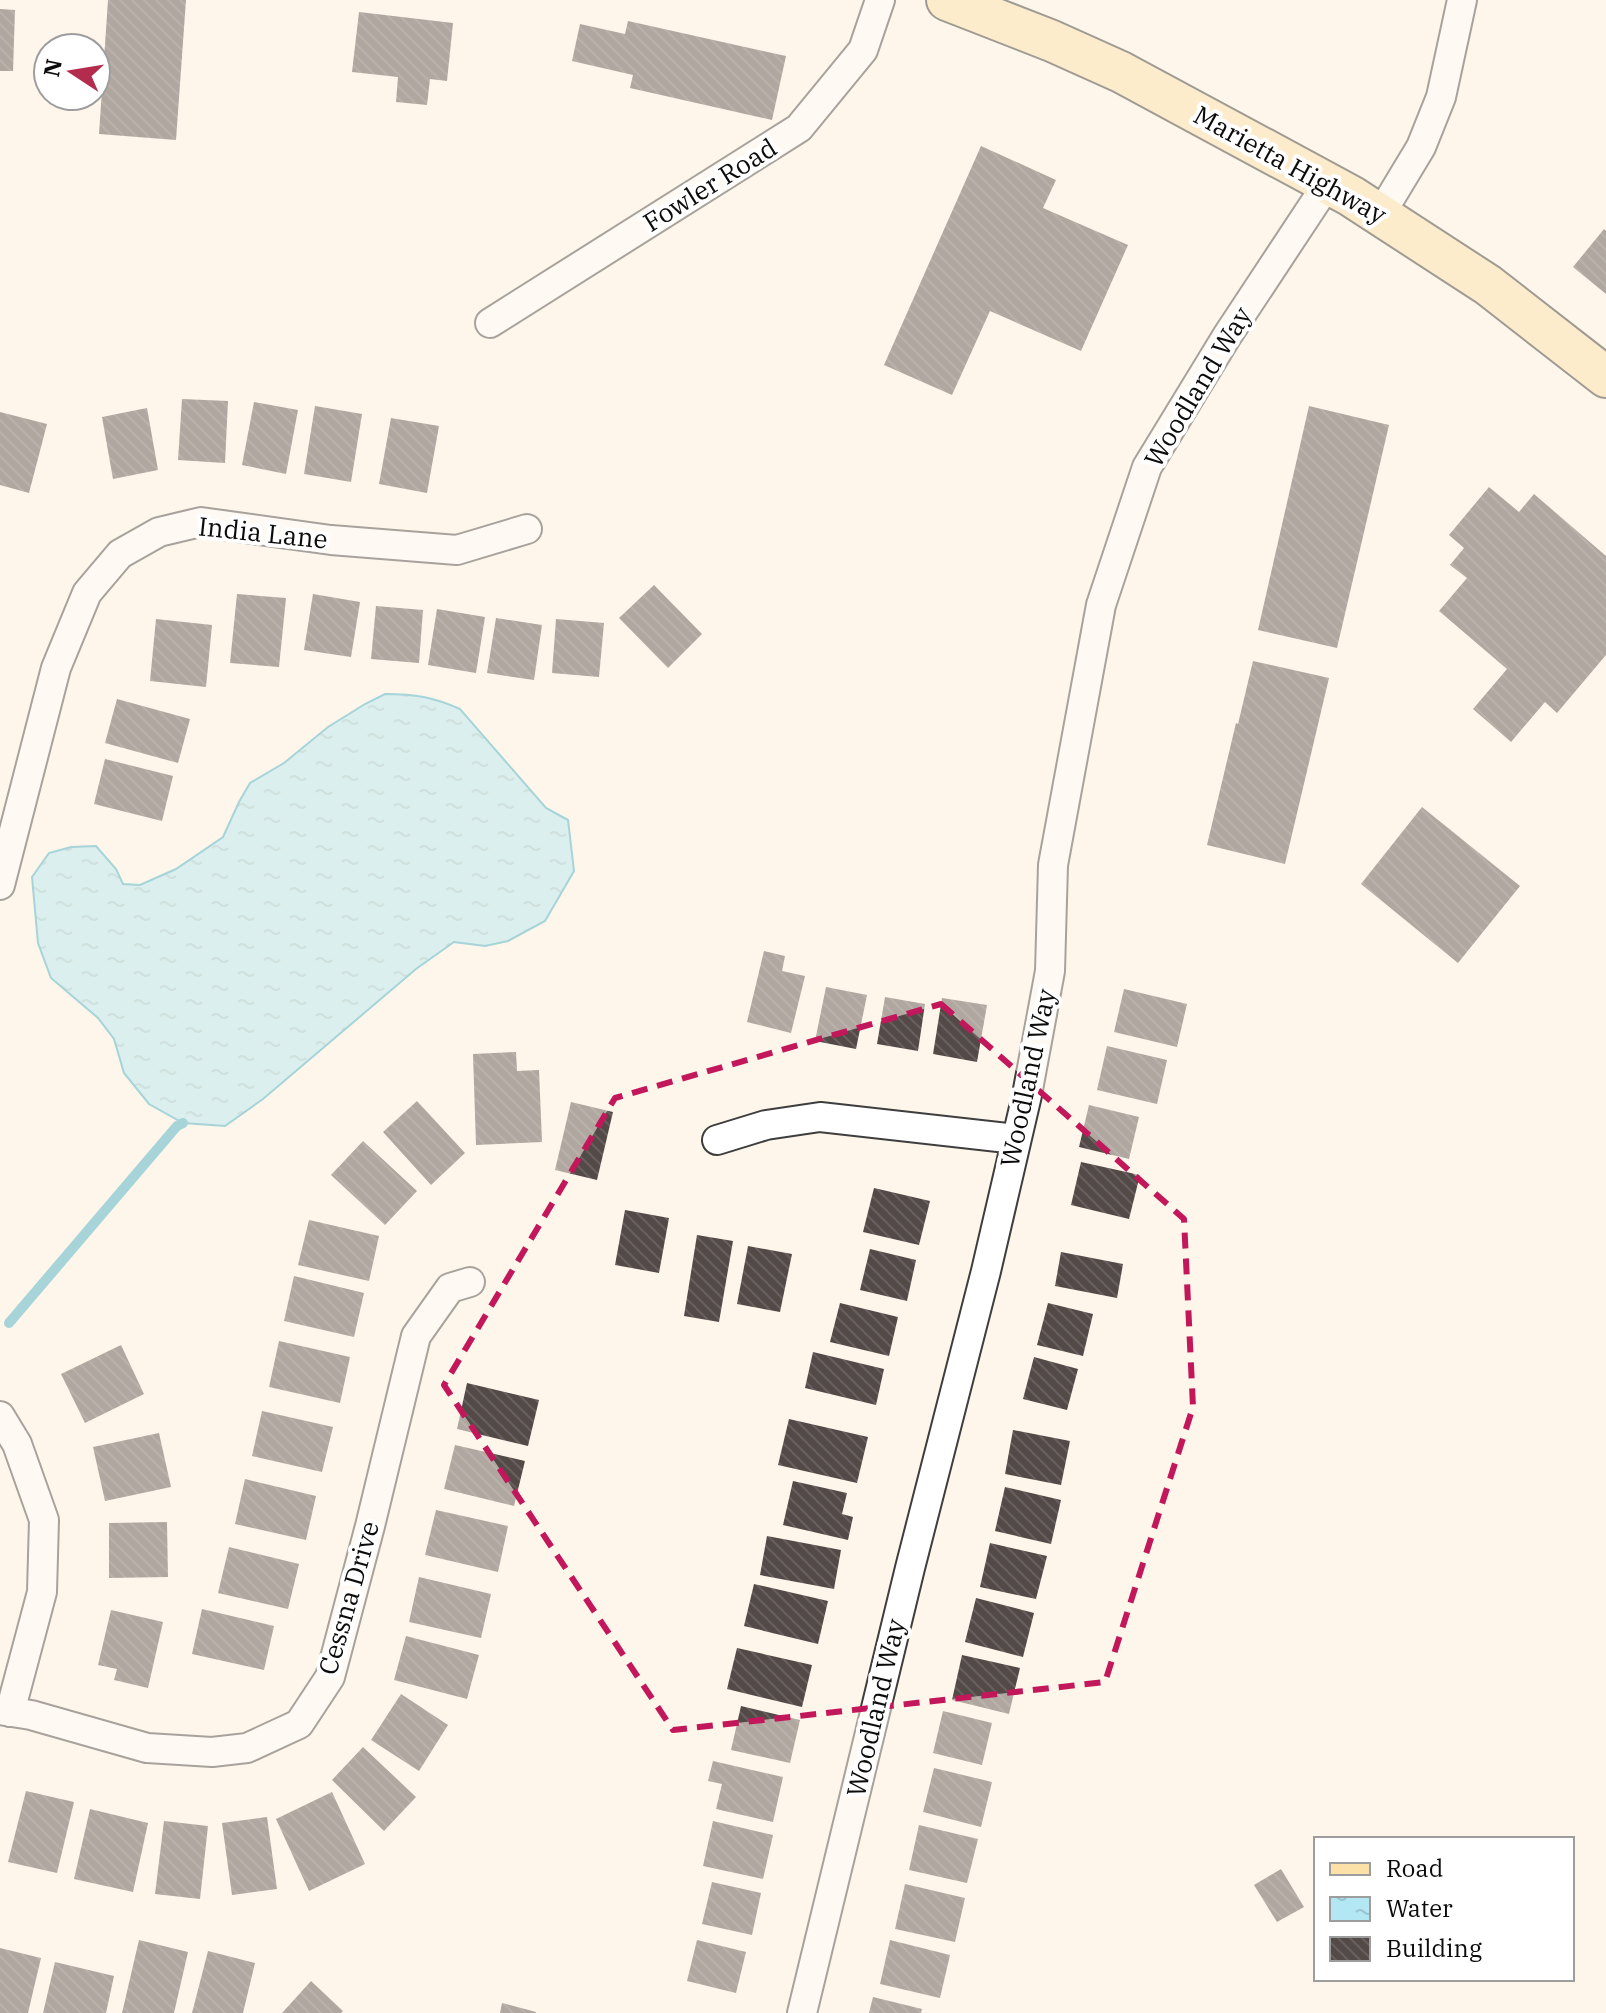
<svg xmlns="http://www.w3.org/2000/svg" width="1606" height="2013" viewBox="0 0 1606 2013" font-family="'IBM Plex Serif',serif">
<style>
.water{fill:url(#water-ripples);stroke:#3cabc6;stroke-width:2}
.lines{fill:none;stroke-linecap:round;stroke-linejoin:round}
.stream{stroke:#3cabc6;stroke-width:10}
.building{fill:url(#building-back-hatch)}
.street-casing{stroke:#3e3e3e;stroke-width:32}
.secondary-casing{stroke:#2d2d2d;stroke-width:44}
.street{stroke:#fff;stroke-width:28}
.secondary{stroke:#fbe1a8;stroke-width:40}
.marked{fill:none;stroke:#c2185b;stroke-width:6;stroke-dasharray:16 10;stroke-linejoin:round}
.labels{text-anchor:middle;stroke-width:8;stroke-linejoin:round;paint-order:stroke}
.street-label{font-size:26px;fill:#0b0b0b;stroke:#fff}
</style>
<defs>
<pattern id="water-ripples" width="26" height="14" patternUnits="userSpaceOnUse" patternTransform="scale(2)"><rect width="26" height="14" fill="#b2e7f3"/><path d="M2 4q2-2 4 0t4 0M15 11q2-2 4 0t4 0" fill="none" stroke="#98c5cf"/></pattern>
<pattern id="building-back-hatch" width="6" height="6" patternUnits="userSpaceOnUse" patternTransform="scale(2)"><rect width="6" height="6" fill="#534a48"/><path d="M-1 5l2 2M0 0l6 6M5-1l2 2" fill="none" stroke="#67605e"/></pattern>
</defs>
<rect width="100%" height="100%" fill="#fef6ea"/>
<!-- water -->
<path class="water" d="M 385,694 C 415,694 433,697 460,709 L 546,808 L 568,820 L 574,871 L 545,921 L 508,941 L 485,946 L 454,942 L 416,969 L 263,1099 L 225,1126 L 183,1123 L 149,1104 L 124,1073 L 114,1039 L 98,1018 L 51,978 L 38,943 L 32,877 L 49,853 L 71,847 L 96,846 L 116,869 L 123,884 L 140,885 L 176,869 L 223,837 L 239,802 L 250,783 L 284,763 L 328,727 L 365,704 Z"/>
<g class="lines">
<!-- stream -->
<polyline class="stream" points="9,1323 177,1126 183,1123"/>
</g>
<!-- building -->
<g class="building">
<polygon points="108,0 186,0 176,140 99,134"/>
<polygon points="0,9 15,10 13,71 0,71"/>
<polygon points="359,12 453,23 447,81 430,79 427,105 396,102 398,77 352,72"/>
<polygon points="628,21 786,56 772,120 630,88 633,75 572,61 580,24 625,34"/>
<polygon points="981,146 1056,180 1043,208 1128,245 1081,351 990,311 952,395 884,365"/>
<polygon points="1604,229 1606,231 1606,294 1573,267"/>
<polygon points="182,399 228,401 225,463 178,460"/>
<polygon points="254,402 298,410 286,474 242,465"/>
<polygon points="315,406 362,414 351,482 304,474"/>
<polygon points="1309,406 1389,425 1337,648 1258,630"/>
<polygon points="147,408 158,470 113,479 102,417"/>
<polygon points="0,412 47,424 29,493 0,485"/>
<polygon points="391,418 439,426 427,493 379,484"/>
<polygon points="1489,487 1519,512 1534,494 1606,556 1606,655 1557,713 1545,702 1511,742 1473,709 1507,669 1439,611 1467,578 1450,565 1464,548 1449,535"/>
<polygon points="654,585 702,634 668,668 619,618"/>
<polygon points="237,594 286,598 279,667 230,663"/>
<polygon points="313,594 360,602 351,657 304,650"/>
<polygon points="376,606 423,610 419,663 371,659"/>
<polygon points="437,609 485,617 476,673 428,665"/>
<polygon points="496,618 542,625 534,680 487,673"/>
<polygon points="156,619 212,625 206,687 150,681"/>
<polygon points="556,619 604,623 599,677 552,673"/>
<polygon points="1253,661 1329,678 1285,864 1207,845 1236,723 1238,724"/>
<polygon points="117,699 190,719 178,763 105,743"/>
<polygon points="105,759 173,776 162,821 94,804"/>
<polygon points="1422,807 1520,886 1458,963 1361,884"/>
<polygon points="764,951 785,956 782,971 805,976 791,1033 747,1022"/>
<polygon points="826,987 867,995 856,1049 815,1041"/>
<polygon points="1124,989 1187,1004 1177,1047 1114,1032"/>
<polygon points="885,997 925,1004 918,1051 877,1044"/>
<polygon points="942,998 987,1005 977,1062 933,1054"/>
<polygon points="1107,1046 1167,1060 1157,1104 1097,1090"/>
<polygon points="516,1052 517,1071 539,1070 542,1142 476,1145 473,1054"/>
<polygon points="417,1101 465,1153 431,1185 383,1132"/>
<polygon points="571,1102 613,1112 597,1180 555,1170"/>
<polygon points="1089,1105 1139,1117 1129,1159 1079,1147"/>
<polygon points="363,1141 417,1191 385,1225 331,1175"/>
<polygon points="1081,1162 1140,1175 1129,1219 1071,1205"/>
<polygon points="874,1188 930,1201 919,1245 863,1232"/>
<polygon points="625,1210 669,1218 659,1273 615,1265"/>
<polygon points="309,1220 379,1236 369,1281 298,1265"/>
<polygon points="697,1235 733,1241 719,1322 684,1316"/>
<polygon points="748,1246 792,1254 780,1312 737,1304"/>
<polygon points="870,1249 916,1260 907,1301 860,1290"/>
<polygon points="1061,1252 1123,1264 1117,1298 1055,1286"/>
<polygon points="294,1276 364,1293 354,1337 284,1321"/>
<polygon points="840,1303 898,1317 889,1356 830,1342"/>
<polygon points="1048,1303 1093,1314 1083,1356 1037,1345"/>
<polygon points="279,1341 350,1357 340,1403 269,1387"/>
<polygon points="121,1345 144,1394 85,1423 61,1374"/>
<polygon points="813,1352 884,1369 876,1405 805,1388"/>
<polygon points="1034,1357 1078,1369 1067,1410 1023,1399"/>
<polygon points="467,1383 539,1400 528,1446 457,1429"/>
<polygon points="262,1411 333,1427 322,1472 252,1456"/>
<polygon points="789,1419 868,1437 857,1483 778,1465"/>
<polygon points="1013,1430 1070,1441 1061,1485 1005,1474"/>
<polygon points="159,1433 171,1487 105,1501 93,1447"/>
<polygon points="455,1445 525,1461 514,1506 444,1489"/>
<polygon points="245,1479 316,1496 306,1540 235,1524"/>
<polygon points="793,1481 847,1493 842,1514 853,1517 848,1540 783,1525"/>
<polygon points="1005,1487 1061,1500 1051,1544 995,1531"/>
<polygon points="436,1510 508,1526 498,1572 425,1555"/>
<polygon points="167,1522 168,1577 109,1578 109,1523"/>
<polygon points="767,1536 841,1550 834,1589 760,1575"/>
<polygon points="990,1543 1047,1556 1036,1599 980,1587"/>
<polygon points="229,1547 299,1564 288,1609 218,1593"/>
<polygon points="419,1577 491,1594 481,1638 409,1622"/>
<polygon points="754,1584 828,1601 818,1644 744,1626"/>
<polygon points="976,1598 1034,1613 1023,1657 965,1642"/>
<polygon points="202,1609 274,1626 264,1670 192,1654"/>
<polygon points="111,1610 163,1622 148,1688 114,1680 117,1669 98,1665"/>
<polygon points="406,1636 479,1655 467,1699 394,1680"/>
<polygon points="737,1648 812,1665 802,1707 727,1689"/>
<polygon points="962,1655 1020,1668 1009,1714 952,1700"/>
<polygon points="401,1694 448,1725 419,1771 371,1740"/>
<polygon points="741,1706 800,1720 790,1763 731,1750"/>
<polygon points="943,1711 992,1723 982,1765 933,1753"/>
<polygon points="363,1747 416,1797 384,1831 332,1780"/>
<polygon points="713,1761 783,1777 773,1822 716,1809 722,1784 708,1781"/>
<polygon points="934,1768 992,1782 981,1827 923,1812"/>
<polygon points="26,1791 74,1802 57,1873 8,1862"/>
<polygon points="332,1792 365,1864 309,1891 276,1819"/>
<polygon points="90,1809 148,1823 133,1892 74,1879"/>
<polygon points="267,1817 277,1889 232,1895 222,1823"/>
<polygon points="164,1821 208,1826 200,1899 155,1894"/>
<polygon points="713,1821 773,1835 763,1879 703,1866"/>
<polygon points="919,1825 978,1839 967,1883 909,1870"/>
<polygon points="1281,1869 1304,1907 1277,1922 1254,1885"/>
<polygon points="712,1882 761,1893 752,1935 702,1924"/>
<polygon points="905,1884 965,1898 955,1942 895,1929"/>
<polygon points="139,1940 188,1952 174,2013 122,2013"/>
<polygon points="697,1940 746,1952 736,1993 687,1981"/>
<polygon points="890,1940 950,1955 940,1998 880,1984"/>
<polygon points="0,1948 41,1958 28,2013 0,2013"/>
<polygon points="208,1951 255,1963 243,2013 192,2013"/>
<polygon points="55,1962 114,1976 106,2013 43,2013"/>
<polygon points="311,1981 343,2011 341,2013 282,2013"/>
<polygon points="873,1997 922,2009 921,2013 869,2013"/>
<polygon points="502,2003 536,2012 536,2013 500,2013"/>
</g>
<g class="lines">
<!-- street casing -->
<g class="street-casing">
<g id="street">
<polyline points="1380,215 1421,147 1441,97 1462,0"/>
<polyline points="490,323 799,128 863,50 880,0"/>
<polyline points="0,885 56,668 87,593 120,554 159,532 201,522 331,540 457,550 527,529"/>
<polyline points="717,1140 766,1125 820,1117 1016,1139"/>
<polyline points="0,1416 17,1444 44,1520 42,1592 10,1712"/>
<polyline points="0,1710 31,1715 147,1748 212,1752 247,1748 299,1724 330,1677 370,1526 416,1336 450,1288 470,1282"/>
<polyline points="802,2013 910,1568 986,1271 1027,1095 1050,971 1053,865 1101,605 1147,467 1227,336 1328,183"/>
</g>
</g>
<!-- secondary casing -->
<g class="secondary-casing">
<polyline id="secondary" points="947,0 1052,41 1121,72 1351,196 1488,285 1606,377"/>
</g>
<!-- street -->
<use href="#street" class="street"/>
<!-- secondary -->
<use href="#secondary" class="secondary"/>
</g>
<!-- marked area -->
<path d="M0 0H1606V2013H0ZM 941,1004 L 1184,1219 L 1193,1407 L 1105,1682 L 673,1730 L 444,1385 L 615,1098 Z" fill="#fef6ea" fill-opacity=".55" fill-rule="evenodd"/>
<path class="marked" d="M 941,1004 L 1184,1219 L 1193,1407 L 1105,1682 L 673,1730 L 444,1385 L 615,1098 Z"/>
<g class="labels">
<!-- street labels -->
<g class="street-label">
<text transform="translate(1290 165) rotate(29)" y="9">Marietta Highway</text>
<text transform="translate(710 185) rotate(-32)" y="9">Fowler Road</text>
<text transform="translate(1198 387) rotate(-59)" y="9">Woodland Way</text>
<text transform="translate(263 533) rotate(6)" y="9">India Lane</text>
<text transform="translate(1028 1078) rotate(-78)" y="9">Woodland Way</text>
<text transform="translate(349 1598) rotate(-74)" y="9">Cessna Drive</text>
<text transform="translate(876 1708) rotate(-77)" y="9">Woodland Way</text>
</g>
</g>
<!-- legend -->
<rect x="1314" y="1837" width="260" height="144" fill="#ffffff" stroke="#9d9d9d" stroke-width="2"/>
<rect x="1330" y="1863" width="40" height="12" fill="#fbe1a8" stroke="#9d9d9d" stroke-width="2"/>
<text x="1386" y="1877" font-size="24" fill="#0b0b0b">Road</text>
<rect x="1330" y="1897" width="40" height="24" fill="url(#water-ripples)" stroke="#9d9d9d" stroke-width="2"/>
<text x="1386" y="1917" font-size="24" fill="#0b0b0b">Water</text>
<rect x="1330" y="1937" width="40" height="24" fill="url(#building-back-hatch)" stroke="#9d9d9d" stroke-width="2"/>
<text x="1386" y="1957" font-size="24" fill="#0b0b0b">Building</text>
<!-- north arrow -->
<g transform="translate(72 72) rotate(282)"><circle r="38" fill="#ffffff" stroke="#9d9d9d" stroke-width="2"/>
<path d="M0-6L14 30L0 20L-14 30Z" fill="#b32b4d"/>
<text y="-12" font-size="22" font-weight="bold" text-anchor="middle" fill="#0b0b0b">N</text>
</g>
</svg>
